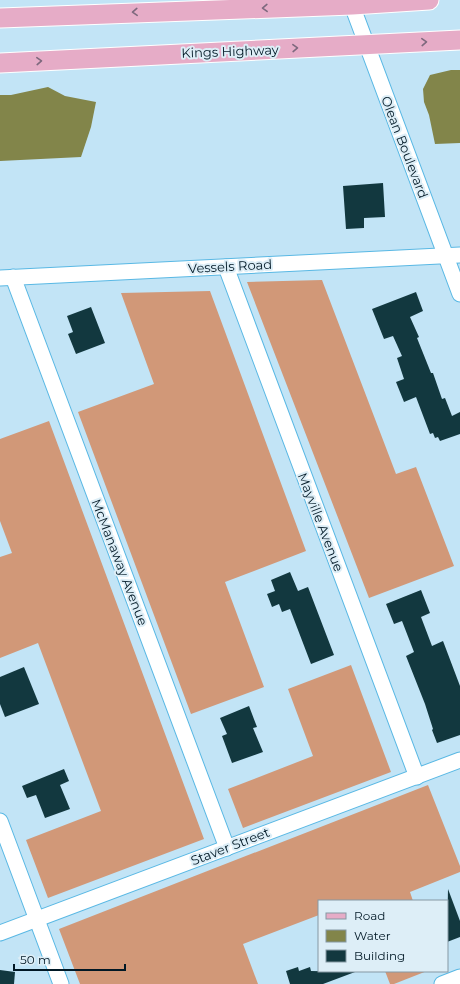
<svg xmlns="http://www.w3.org/2000/svg" width="460" height="984" viewBox="0 0 460 984" font-family="Montserrat,sans-serif">
<style>
.forest{fill:#d19878}
.water{fill:#82854a}
.building{fill:#12383f}
.lines{fill:none;stroke-linecap:round;stroke-linejoin:round}
.minor-casing{stroke:#59b8e4;stroke-width:17}
.major-casing{stroke:#fff;stroke-width:21}
.minor{stroke:#fff;stroke-width:15}
.major{stroke:#e6acc7;stroke-width:19}
.oneway{stroke:#7e697e}
.labels{text-anchor:middle;stroke-width:4;stroke-linejoin:round;paint-order:stroke}
.street-label{font-size:13px;fill:#001825;stroke:#ddeef7}
</style>
<rect width="100%" height="100%" fill="#c2e4f6"/>
<!-- forest -->
<g class="forest">
<polygon points="322,280 396,474 416,467 454,566 369,598 247,282"/>
<polygon points="210,291 306,551 225,582 264,687 191,714 78,412 154,384 121,293"/>
<polygon points="49,421 204,839 48,898 26,840 101,811 38,643 0,658 0,557 12,553 0,521 0,439"/>
<polygon points="351,665 391,772 243,828 228,789 313,756 288,689"/>
<polygon points="428,785 460,866 460,872 410,892 413,901 358,901 357,900 354,901 319,901 319,915 243,944 258,984 80,984 59,929"/>
<polygon points="385,971 427,971 394,984 390,984"/>
</g>
<!-- water -->
<g class="water">
<polygon points="451,70 460,70 460,143 435,144 429,115 424,102 423,89 430,75"/>
<polygon points="48,87 65,96 96,102 91,127 81,157 0,161 0,95 11,95"/>
</g>
<!-- building -->
<g class="building">
<polygon points="383,183 385,217 364,218 364,228 346,229 343,186"/>
<polygon points="416,292 423,311 410,317 419,337 417,338 431,373 433,373 442,399 445,398 452,416 460,412 460,434 440,441 438,437 435,438 433,433 430,434 416,397 404,402 396,382 404,379 397,358 402,356 393,336 384,339 372,309"/>
<polygon points="91,307 105,343 76,354 68,334 73,332 67,316"/>
<polygon points="290,572 298,591 308,587 334,655 311,664 290,609 282,612 279,604 272,607 267,594 275,591 271,580"/>
<polygon points="421,590 430,613 421,617 432,646 443,641 460,686 460,735 437,743 432,730 433,729 425,704 406,656 414,652 402,621 394,624 386,604"/>
<polygon points="24,667 39,704 5,717 0,704 0,677"/>
<polygon points="249,706 257,727 253,728 263,752 232,763 222,736 227,734 220,718"/>
<polygon points="64,769 69,781 60,785 70,809 45,818 36,795 27,798 22,786"/>
<polygon points="448,889 460,921 460,937 447,942"/>
<polygon points="298,967 299,971 310,967 311,971 355,972 323,984 290,984 286,971"/>
<polygon points="0,970 15,972 14,984 0,984"/>
</g>
<g class="lines">
<!-- minor casing -->
<g class="minor-casing">
<g id="minor">
<polyline points="350,0 460,294"/>
<polyline points="226,267 417,777"/>
<polyline points="13,277 227,848"/>
<polyline points="0,278 460,255"/>
<polyline points="0,821 61,984"/>
<polyline points="0,933 460,760"/>
<polyline points="442,984 460,977"/>
</g>
</g>
<!-- major casing -->
<g class="major-casing">
<g id="major">
<polyline points="0,18 352,5 429,0"/>
<polyline points="0,63 460,40"/>
</g>
</g>
<!-- minor -->
<use href="#minor" class="minor"/>
<!-- major -->
<use href="#major" class="major"/>
</g>
<!-- one-way arrows -->
<defs><path id="oneway-chevron" d="M-2-3.5L2.5 0L-2 3.5" fill="none" stroke-width="1.6" stroke-linecap="round" stroke-linejoin="round"/></defs>
<g class="oneway">
<use href="#oneway-chevron" transform="translate(265 8) rotate(178)"/>
<use href="#oneway-chevron" transform="translate(135 12) rotate(177)"/>
<use href="#oneway-chevron" transform="translate(424 42) rotate(-3)"/>
<use href="#oneway-chevron" transform="translate(295 48) rotate(-2)"/>
<use href="#oneway-chevron" transform="translate(39 61) rotate(-3)"/>
</g>
<g class="labels">
<!-- street labels -->
<g class="street-label">
<text transform="translate(230 51) rotate(-2)" y="5">Kings Highway</text>
<text transform="translate(405 147) rotate(69)" y="5">Olean Boulevard</text>
<text transform="translate(230 266) rotate(-3)" y="5">Vessels Road</text>
<text transform="translate(321 522) rotate(69)" y="5">Mayville Avenue</text>
<text transform="translate(120 562) rotate(69)" y="5">McManaway Avenue</text>
<text transform="translate(230 846) rotate(-21)" y="5">Staver Street</text>
</g>
</g>
<!-- legend -->
<rect x="318" y="900" width="130" height="72" fill="#ddeef7" stroke="#8598a3"/>
<rect x="326" y="913" width="20" height="6" fill="#e6acc7" stroke="#8598a3"/>
<text x="354" y="920" font-size="12" fill="#001825">Road</text>
<rect x="326" y="930" width="20" height="12" fill="#82854a" stroke="#8598a3"/>
<text x="354" y="940" font-size="12" fill="#001825">Water</text>
<rect x="326" y="950" width="20" height="12" fill="#12383f" stroke="#8598a3"/>
<text x="354" y="960" font-size="12" fill="#001825">Building</text>
<!-- scale -->
<path d="M14 964v6h111v-6" fill="none" stroke="#001825" stroke-width="2"/>
<text x="20" y="964" font-size="12" fill="#001825" stroke="#ddeef7" stroke-width="3" paint-order="stroke">50 m</text>
</svg>
